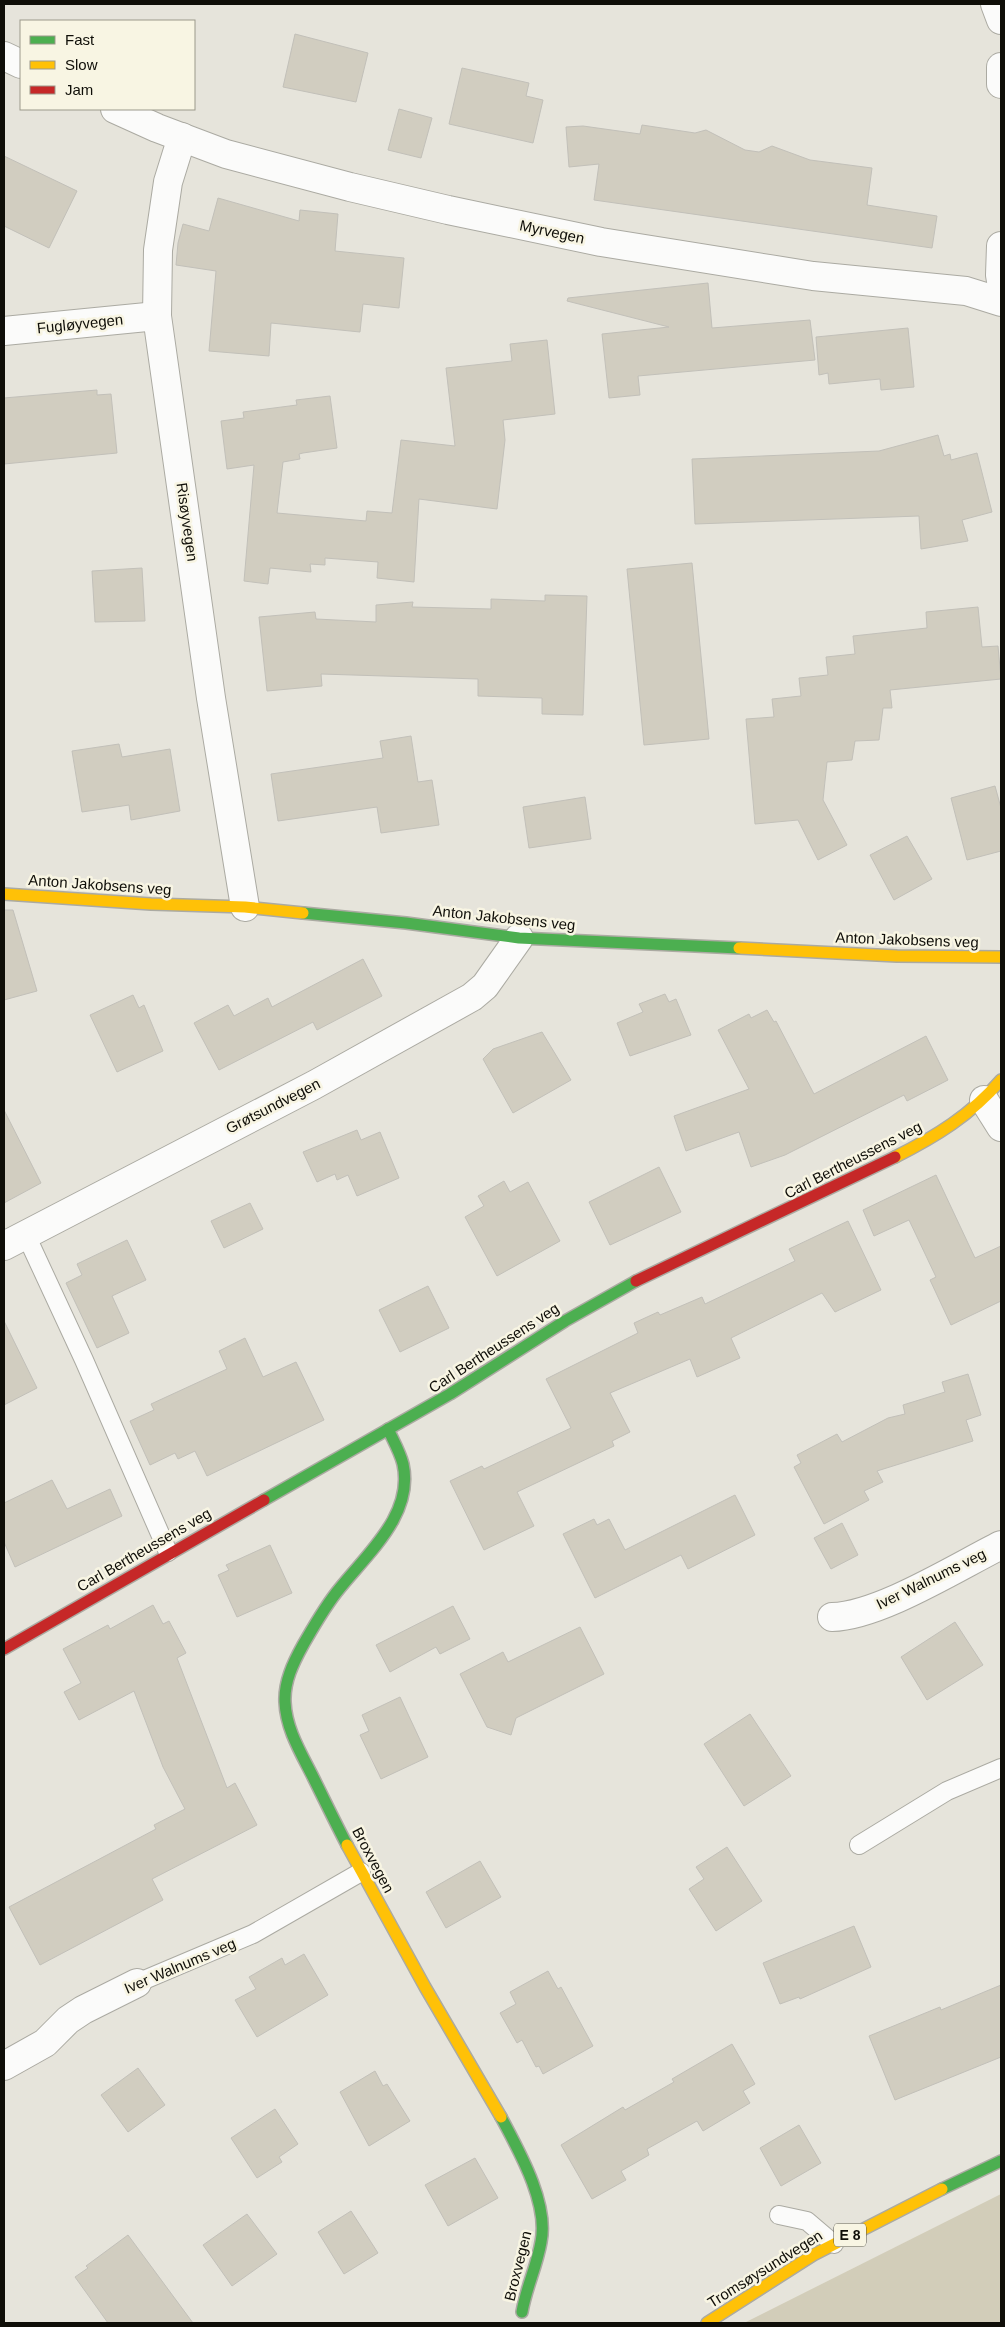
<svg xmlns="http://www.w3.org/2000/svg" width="1005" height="2327" viewBox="0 0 1005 2327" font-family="Helvetica,sans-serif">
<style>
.green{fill:#d2cdb9}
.building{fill:#d1cdc0;stroke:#c2c0b9}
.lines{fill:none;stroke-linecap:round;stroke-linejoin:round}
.lane-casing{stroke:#abaaa2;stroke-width:20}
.street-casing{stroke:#abaaa2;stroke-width:30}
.fast-casing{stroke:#abaaa2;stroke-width:14}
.slow-casing{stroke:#abaaa2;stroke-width:14}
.jam-casing{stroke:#abaaa2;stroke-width:14}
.lane{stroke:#fbfbfa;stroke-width:18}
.street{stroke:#fbfbfa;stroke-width:28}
.fast{stroke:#4caf50;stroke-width:11}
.slow{stroke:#ffc107;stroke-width:11}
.jam{stroke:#c62828;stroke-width:11}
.labels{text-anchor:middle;stroke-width:5;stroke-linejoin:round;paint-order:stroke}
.shield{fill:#f8f5e3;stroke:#55534a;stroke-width:1}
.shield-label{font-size:14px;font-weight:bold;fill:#0f0e08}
.street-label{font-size:15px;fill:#0f0e08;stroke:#f8f5e3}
</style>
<rect width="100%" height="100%" fill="#e6e4db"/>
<!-- green -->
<polygon class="green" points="1001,2194 1001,2323 744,2323"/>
<!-- building -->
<g class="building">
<polygon points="295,34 368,53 356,102 283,87"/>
<polygon points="462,68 529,83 526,96 543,100 533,143 449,124"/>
<polygon points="399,109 432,118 421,158 388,150"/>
<polygon points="642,125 695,133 706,130 745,150 759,152 772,146 810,160 872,168 867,205 937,216 932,248 594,200 599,164 569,167 566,127 583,126 640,134"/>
<polygon points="4,156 77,191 49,248 4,226"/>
<polygon points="218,198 299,221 300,210 338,214 335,251 404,258 399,308 363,304 360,332 271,323 269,356 209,351 216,271 176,265 178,243 183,224 209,231"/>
<polygon points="708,283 712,328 810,320 815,360 638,376 640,395 609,398 602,334 669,327 567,301 568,298"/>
<polygon points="908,328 914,387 881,390 880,379 829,384 828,373 819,375 816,337"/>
<polygon points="547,340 555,414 503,420 505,440 497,509 419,499 414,582 377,578 378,562 325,558 325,565 310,564 311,572 270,568 268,584 244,581 254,465 227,469 221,421 244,418 243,412 297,405 296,400 330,396 337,448 303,453 299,454 300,459 283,462 277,513 366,521 367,511 392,513 401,440 455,446 446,368 512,361 510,344"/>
<polygon points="97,390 97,395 111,394 117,453 4,464 4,398"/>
<polygon points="938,435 944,456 950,454 951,460 977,453 992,512 962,520 968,541 921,549 919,516 695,524 692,459 879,451"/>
<polygon points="692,563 709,739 644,745 627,569"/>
<polygon points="142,568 145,621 95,622 92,571"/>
<polygon points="545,595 587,596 583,715 542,714 542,698 478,696 478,679 321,674 322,686 267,691 259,617 315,612 316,619 376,622 376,605 413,602 412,607 491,609 491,599 545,601"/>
<polygon points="978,607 982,647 998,646 1001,679 890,690 892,708 883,708 879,740 855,741 852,760 827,762 823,800 847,845 818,860 798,820 755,824 746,719 774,717 772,699 801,696 799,678 828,675 826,657 855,654 853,636 927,628 926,612"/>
<polygon points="411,736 418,782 432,780 439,825 381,833 377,807 278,821 271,774 383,758 380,741"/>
<polygon points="119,744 122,757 170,749 180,811 131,820 129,805 82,812 72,751"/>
<polygon points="995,786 1001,808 1001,851 967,860 951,798"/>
<polygon points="585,797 591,839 529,848 523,807"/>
<polygon points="907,836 932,879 894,900 870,855"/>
<polygon points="4,910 13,910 37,991 4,1000"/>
<polygon points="363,959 382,996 317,1030 313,1022 219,1070 194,1023 228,1005 234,1016 268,998 272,1007"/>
<polygon points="665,994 669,1002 676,999 691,1035 630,1056 617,1023 643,1012 639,1004"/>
<polygon points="133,995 139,1008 144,1005 163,1051 117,1072 90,1015"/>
<polygon points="767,1010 774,1022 776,1021 814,1094 926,1036 948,1080 907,1101 904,1095 785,1155 751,1167 739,1132 686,1151 674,1116 749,1089 718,1030 749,1014 751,1018"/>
<polygon points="542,1032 571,1080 513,1113 483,1059 493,1049"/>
<polygon points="4,1110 41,1183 4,1203"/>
<polygon points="357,1130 361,1140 380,1132 399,1178 357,1196 348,1175 337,1180 335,1174 317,1182 303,1152"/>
<polygon points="659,1167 681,1212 610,1245 589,1202"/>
<polygon points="936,1175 975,1258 1001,1246 1001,1301 951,1325 930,1280 936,1277 909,1220 874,1236 863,1210"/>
<polygon points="504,1181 510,1192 528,1182 560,1241 497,1276 465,1217 484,1206 478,1196"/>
<polygon points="250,1203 263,1229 224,1248 211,1221"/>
<polygon points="848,1221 881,1290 835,1312 822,1293 731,1338 740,1358 697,1377 690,1359 610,1393 630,1432 612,1441 614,1446 517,1492 534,1526 484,1550 450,1481 482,1466 484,1469 571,1428 546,1379 638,1333 634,1323 658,1312 660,1315 702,1297 705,1304 795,1261 789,1249"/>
<polygon points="127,1240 146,1280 112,1296 129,1333 97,1348 66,1283 82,1275 77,1264"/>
<polygon points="428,1286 449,1328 400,1352 379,1310"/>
<polygon points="4,1321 37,1388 4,1405"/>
<polygon points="245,1338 263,1377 296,1362 324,1420 207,1476 195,1451 178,1459 175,1453 150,1465 130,1421 154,1410 151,1404 227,1369 219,1351"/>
<polygon points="968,1374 981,1415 966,1420 973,1441 877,1471 883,1482 864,1491 869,1500 824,1524 794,1467 801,1463 797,1455 837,1434 842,1442 888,1418 905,1414 903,1405 945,1392 942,1382"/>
<polygon points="52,1480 67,1509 110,1489 122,1516 15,1567 4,1542 4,1503"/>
<polygon points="735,1495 755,1535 688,1569 681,1555 595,1598 563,1534 594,1519 597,1525 609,1519 625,1550"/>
<polygon points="842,1523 858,1555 831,1569 814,1538"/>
<polygon points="270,1545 292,1593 237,1617 218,1575 229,1570 226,1565"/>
<polygon points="153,1605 163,1624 169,1621 186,1653 177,1658 227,1788 235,1783 257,1825 152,1879 163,1900 40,1965 9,1907 156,1829 154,1825 185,1809 163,1767 134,1691 79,1720 64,1692 81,1683 63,1649 108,1625 110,1629"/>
<polygon points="453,1606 470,1639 440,1654 436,1647 390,1672 376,1645"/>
<polygon points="955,1622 983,1665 927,1700 901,1657"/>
<polygon points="580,1627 604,1674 516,1718 511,1735 487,1727 460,1674 503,1652 508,1662"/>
<polygon points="400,1697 428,1757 381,1779 360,1735 369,1731 362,1715"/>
<polygon points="750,1714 791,1776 744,1806 704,1744"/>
<polygon points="727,1847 762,1901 716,1931 689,1889 704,1879 696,1867"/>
<polygon points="480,1861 501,1897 446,1928 426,1892"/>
<polygon points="854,1926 871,1967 800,1999 799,1997 780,2004 763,1963"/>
<polygon points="304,1954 328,1995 257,2037 235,2000 256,1989 249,1977 282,1958 285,1965"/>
<polygon points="548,1971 558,1989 561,1987 593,2046 543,2074 539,2066 536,2067 522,2040 517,2043 500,2013 516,2004 510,1992"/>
<polygon points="1001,1985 1001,2057 895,2100 869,2036 940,2007 941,2010"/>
<polygon points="732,2044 755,2084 743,2091 750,2103 703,2131 697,2121 647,2149 649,2155 621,2171 626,2180 592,2199 561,2145 623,2107 625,2110 674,2082 672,2079"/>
<polygon points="138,2068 165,2105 128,2132 101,2095"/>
<polygon points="375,2071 383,2086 387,2084 410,2121 369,2146 340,2092"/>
<polygon points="275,2109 298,2144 279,2157 282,2162 257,2178 231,2138"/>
<polygon points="799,2125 821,2163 781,2186 760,2148"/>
<polygon points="475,2158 498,2198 448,2226 425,2185"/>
<polygon points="351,2211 378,2253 344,2274 318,2232"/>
<polygon points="247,2214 277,2254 232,2286 203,2245"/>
<polygon points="128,2235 193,2323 108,2323 75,2277 88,2268 86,2266"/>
</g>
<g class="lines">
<!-- lane casing -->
<g class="lane-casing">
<g id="lane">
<polyline points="26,1235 84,1360 168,1552"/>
<polyline points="859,1845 947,1791 1001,1768"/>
<polyline points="137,1983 253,1934 361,1872"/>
<polyline points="779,2215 807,2221 834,2244"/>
</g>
</g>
<!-- street casing -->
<g class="street-casing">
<g id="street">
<polyline points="995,4 1001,20"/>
<polyline points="4,56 21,64"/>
<polyline points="1001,67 1001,84"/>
<polyline points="115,109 157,128 226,154 350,187 448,210 601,242 813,276 966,291 1001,302"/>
<polyline points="182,137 168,182 158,250 157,316 211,698 245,907"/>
<polyline points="1001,246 1000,275 1001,281"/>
<polyline points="4,331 157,316"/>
<polyline points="984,1100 1001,1127"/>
<polyline points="4,1246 314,1085 472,997 485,986 519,938"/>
<path d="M 832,1617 C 879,1616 957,1567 1001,1545"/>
<polyline points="4,2066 45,2043 68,2020 83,2010 137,1983"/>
</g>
</g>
<!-- fast casing -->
<g class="fast-casing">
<g id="fast">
<polyline points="303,913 406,923 519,938 739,948"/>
<polyline points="264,1500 450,1394 565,1321 636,1281"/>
<path d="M 347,1845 C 335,1822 324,1799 313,1777 C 301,1753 286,1729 285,1702 C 284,1682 293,1663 303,1645 C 314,1626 325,1606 340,1588 C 368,1553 414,1514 403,1464 C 400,1452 393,1440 388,1429"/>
<path d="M 501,2117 C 519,2151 549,2203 541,2242 C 537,2266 526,2288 522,2312"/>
<polyline points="942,2189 1001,2161"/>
</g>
</g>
<!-- slow casing -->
<g class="slow-casing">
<g id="slow">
<polyline points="4,894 151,904 245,907 303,913"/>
<polyline points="739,948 897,956 1001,957"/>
<path d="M 895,1157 C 935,1137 971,1115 1001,1080"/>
<polyline points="347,1845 425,1987 501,2117"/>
<polyline points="707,2323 813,2255 942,2189"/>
</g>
</g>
<!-- jam casing -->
<g class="jam-casing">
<g id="jam">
<polyline points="636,1281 895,1157"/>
<polyline points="4,1649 264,1500"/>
</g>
</g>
<!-- lane -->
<use href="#lane" class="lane"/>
<!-- street -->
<use href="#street" class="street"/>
<!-- fast -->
<use href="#fast" class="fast"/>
<!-- slow -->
<use href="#slow" class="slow"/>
<!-- jam -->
<use href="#jam" class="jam"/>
</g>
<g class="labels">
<!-- shield labels -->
<rect class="shield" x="834" y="2223.5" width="32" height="23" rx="4"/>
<g class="shield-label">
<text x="850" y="2240">E 8</text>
</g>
<!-- street labels -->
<g class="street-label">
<text transform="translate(552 232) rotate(12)" y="5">Myrvegen</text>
<text transform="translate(80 324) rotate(-6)" y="5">Fugløyvegen</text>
<text transform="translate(187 522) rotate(82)" y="5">Risøyvegen</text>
<text transform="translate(100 885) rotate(4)" y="5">Anton Jakobsens veg</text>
<text transform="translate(504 918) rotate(6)" y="5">Anton Jakobsens veg</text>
<text transform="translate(907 940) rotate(2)" y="5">Anton Jakobsens veg</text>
<text transform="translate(273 1106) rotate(-27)" y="5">Grøtsundvegen</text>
<text transform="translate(853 1160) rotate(-27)" y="5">Carl Bertheussens veg</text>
<text transform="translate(494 1348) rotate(-33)" y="5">Carl Bertheussens veg</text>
<text transform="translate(144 1550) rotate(-30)" y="5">Carl Bertheussens veg</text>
<text transform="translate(931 1579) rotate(-26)" y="5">Iver Walnums veg</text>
<text transform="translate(373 1860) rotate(62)" y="5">Broxvegen</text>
<text transform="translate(180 1966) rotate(-23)" y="5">Iver Walnums veg</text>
<text transform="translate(518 2266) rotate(-76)" y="5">Broxvegen</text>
<text transform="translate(765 2269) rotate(-32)" y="5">Tromsøysundvegen</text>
</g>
</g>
<!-- border -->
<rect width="1005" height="2327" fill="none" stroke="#0f0e08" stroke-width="10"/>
<!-- legend -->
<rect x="20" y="20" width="175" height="90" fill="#f8f5e3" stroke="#9b998b"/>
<rect x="30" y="36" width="25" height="8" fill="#4caf50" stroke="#9b998b"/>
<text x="65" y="45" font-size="15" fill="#0f0e08">Fast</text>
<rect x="30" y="61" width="25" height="8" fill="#ffc107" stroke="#9b998b"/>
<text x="65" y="70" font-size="15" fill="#0f0e08">Slow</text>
<rect x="30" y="86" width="25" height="8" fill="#c62828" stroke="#9b998b"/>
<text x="65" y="95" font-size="15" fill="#0f0e08">Jam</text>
</svg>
